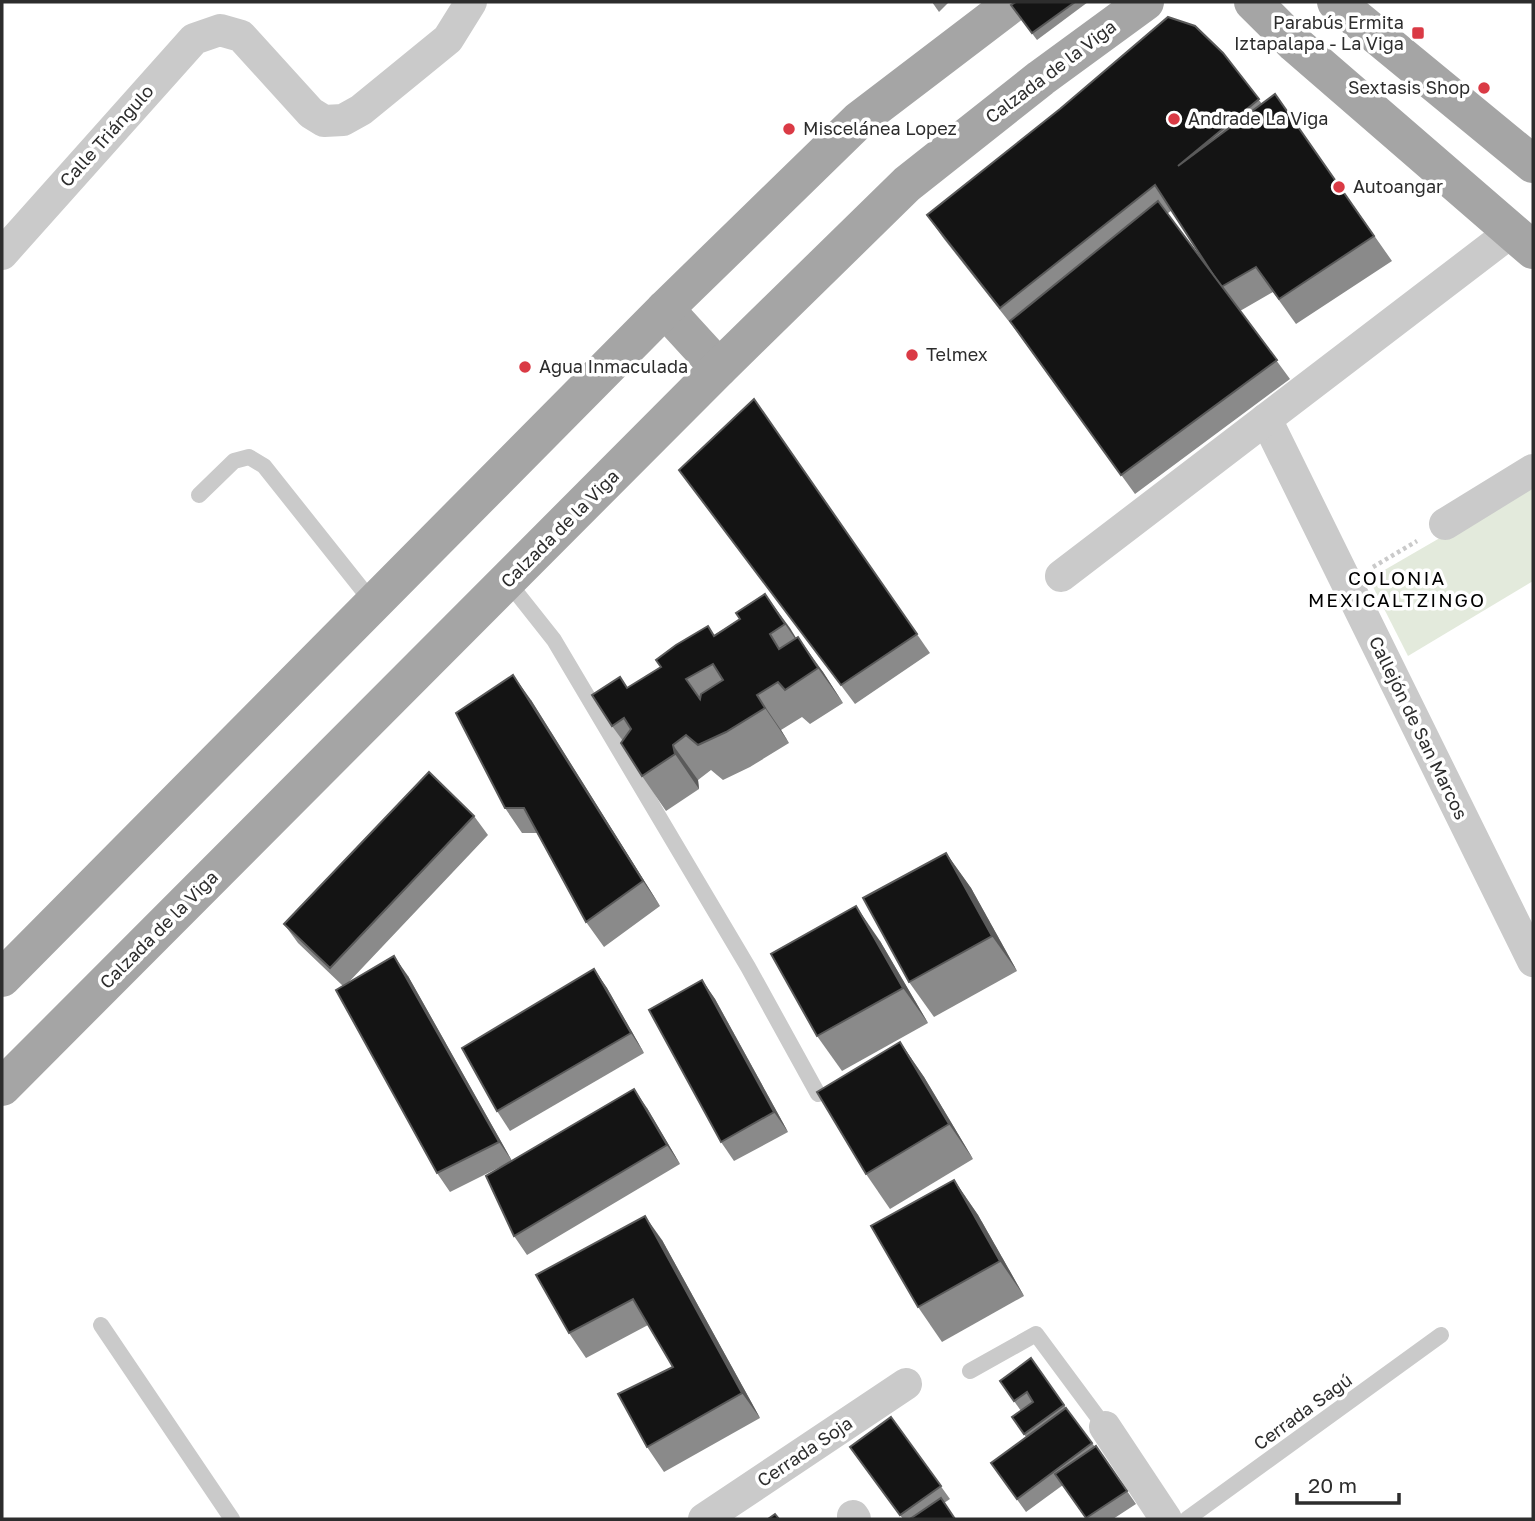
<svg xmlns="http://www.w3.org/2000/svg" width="1535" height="1521" viewBox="0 0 1535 1521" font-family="'Golos Text',sans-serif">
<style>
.green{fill:#e3eadc}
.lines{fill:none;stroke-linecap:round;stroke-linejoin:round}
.path{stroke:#cacaca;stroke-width:4.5;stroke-dasharray:3.5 3.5;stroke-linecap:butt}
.lane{stroke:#cacaca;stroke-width:16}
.street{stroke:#cacaca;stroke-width:32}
.primary{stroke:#a5a5a5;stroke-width:38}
.wall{fill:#8a8a8a;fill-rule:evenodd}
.shaded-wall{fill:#5a5a5a}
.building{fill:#141414;stroke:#5a5a5a;stroke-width:2;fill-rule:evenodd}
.poi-dot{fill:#da3a45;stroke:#fff;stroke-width:2.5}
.labels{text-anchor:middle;stroke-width:7;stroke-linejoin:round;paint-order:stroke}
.poi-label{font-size:18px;fill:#2d2d2d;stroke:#fff;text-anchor:start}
.street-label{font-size:18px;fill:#2d2d2d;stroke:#fff}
.neighbourhood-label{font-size:19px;letter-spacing:2px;fill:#000;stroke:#fff}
</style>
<rect width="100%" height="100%" fill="#fff"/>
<!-- green -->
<polygon class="green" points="1533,484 1533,581 1408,656 1369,579"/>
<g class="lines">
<!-- path -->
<polyline class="path" points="1373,567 1417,541"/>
<!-- lane -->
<g class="lane">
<polyline points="199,495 234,461 249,457 264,466 373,603"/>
<polyline points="508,582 554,640 748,967 818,1094"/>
<polyline points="101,1325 232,1519"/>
<polyline points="970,1371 1036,1334 1105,1427"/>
<polyline points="1187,1519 1441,1335"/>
</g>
<!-- street -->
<g class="street">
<polyline points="2,254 194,39 220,30 241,36 311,113 324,121 343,120 361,110 448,39 471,2"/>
<polyline points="1266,419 1533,961"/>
<polyline points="1445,524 1533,470"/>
<polyline points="1061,576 1511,232"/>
<polyline points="1105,1427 1166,1519"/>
<polyline points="853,1516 855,1519"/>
<polyline points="704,1519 906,1384"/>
</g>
<!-- primary -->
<g class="primary">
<polyline points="1253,2 1295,44 1533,250"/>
<polyline points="1336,2 1533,164"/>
<polyline points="665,309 719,368"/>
<polyline points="2,978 665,309 859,120 1014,2"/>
<polyline points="2,1087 719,368 907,184 1041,78 1145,2"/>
</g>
</g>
<!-- wall -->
<g class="wall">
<polygon points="932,2 949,2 939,12"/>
<polygon points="1016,2 1088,2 1037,40 1011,5"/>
<path d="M 1223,53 L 1262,104 L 1275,94 L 1392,261 L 1296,324 L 1273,292 L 1240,311 L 1290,379 L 1135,494 L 1018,333 L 944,239 L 927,215 ZM 1172,210 L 1215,277 L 1167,214 Z"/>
<polygon points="754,399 930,653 855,704 679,470"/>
<polygon points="765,594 796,639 823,672 843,703 810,724 802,717 781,730 789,743 750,767 723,780 711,770 698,780 699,789 666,811 642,776 623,741 612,726 620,677 628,688 740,619"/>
<polygon points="531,700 660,906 604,947 586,922 537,833 522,833 505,808"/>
<polygon points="474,816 488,835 347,984 408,976 512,1161 647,1108 680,1164 527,1255 514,1236 510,1162 450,1192 437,1173 343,986 298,943 284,924"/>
<polygon points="946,853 971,888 1017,971 934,1017 909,982"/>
<polygon points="880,941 928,1023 842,1071 817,1036"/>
<polygon points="594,969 607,988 644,1053 510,1131 497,1111"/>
<polygon points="702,980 715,999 788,1132 734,1161 721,1142"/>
<polygon points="900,1042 924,1077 973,1159 890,1209 866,1174"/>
<polygon points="954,1180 978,1215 1024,1296 942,1342 918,1307"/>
<polygon points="662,1240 760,1418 664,1472 647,1447 673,1367 648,1325 586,1358 569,1333"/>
<polygon points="1000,1381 1064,1405 1095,1447 1096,1446 1136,1504 1113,1519 1086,1519 1063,1485 1026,1512 991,1463 1026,1437 1012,1417 1021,1411"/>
<polygon points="891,1417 950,1499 944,1503 955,1519 903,1519 850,1447"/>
</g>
<!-- shaded-wall -->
<g class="shaded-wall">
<polygon points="765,594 790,628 809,659 785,624"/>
<polygon points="798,637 823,672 843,703 818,668"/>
<polygon points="513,675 531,700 660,906 643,881"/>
<polygon points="757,695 781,730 789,743 765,708"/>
<polygon points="673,745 698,780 699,789 675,754"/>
<polygon points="946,853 971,888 1017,971 992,936"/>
<polygon points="856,906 880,941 928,1023 903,988"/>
<polygon points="394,956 408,976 512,1161 499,1142"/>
<polygon points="594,969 607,988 644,1053 631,1033"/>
<polygon points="702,980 715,999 788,1132 774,1112"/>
<polygon points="900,1042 924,1077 973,1159 949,1124"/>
<polygon points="634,1089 647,1108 680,1164 667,1145"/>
<polygon points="954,1180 978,1215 1024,1296 1000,1261"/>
<polygon points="645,1216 662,1240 760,1418 742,1393"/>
</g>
<!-- building -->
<g class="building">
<polygon points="1016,2 1075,2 1032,33 1011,5"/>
<polygon points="1168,17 1195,26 1223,53 1259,99 1178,166 1275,94 1374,236 1279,299 1256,267 1221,287 1155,185 1000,308 927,215 1060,109"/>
<polygon points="1158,201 1277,360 1121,475 1010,321"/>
<polygon points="754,399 917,634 841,685 679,470"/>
<path d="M 765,594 L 785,624 L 770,634 L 779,649 L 798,637 L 818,668 L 785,690 L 778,682 L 757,695 L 765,708 L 726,732 L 698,745 L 686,735 L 673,745 L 675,754 L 642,776 L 621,743 L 631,729 L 624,718 L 612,726 L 592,695 L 620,677 L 627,688 L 661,667 L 656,660 L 676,645 L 708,626 L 714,636 L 740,619 L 736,613 ZM 713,664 L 723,680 L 701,694 L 700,699 L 686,679 Z"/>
<polygon points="513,675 643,881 586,922 524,808 505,808 456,713"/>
<polygon points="429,772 474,816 330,968 284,924"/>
<polygon points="946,853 992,936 909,982 863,898"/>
<polygon points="856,906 903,988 817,1036 771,954"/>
<polygon points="394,956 499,1142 437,1173 336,990"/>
<polygon points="594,969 631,1033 497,1111 462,1048"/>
<polygon points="702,980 774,1112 721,1142 649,1010"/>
<polygon points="900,1042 949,1124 866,1174 817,1092"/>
<polygon points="634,1089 667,1145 514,1236 486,1176"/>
<polygon points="954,1180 1000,1261 918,1307 871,1226"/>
<polygon points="645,1216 742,1393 647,1447 618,1394 673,1367 633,1299 569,1333 536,1275"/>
<polygon points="1031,1358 1064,1405 1024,1434 1012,1417 1033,1402 1027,1392 1014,1401 1000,1381"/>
<polygon points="1066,1408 1092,1443 1017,1499 991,1463"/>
<polygon points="891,1417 941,1486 900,1515 850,1447"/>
<polygon points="1096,1446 1127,1491 1086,1518 1055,1474"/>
<polygon points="941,1498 955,1519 910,1519"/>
<polygon points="775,1514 779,1519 768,1519"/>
</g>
<!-- markers -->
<g class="poi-dot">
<rect x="1411" y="26" width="14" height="14" rx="3.5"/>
<circle cx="1484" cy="88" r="7"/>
<circle cx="1174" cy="119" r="7"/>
<circle cx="789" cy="129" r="7"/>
<circle cx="1339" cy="187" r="7"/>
<circle cx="912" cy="355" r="7"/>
<circle cx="525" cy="367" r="7"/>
</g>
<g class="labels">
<!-- poi labels -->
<g class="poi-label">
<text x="1404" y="29" text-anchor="end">Parabús Ermita<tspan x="1404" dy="21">Iztapalapa - La Viga</tspan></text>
<text x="1470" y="94" text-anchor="end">Sextasis Shop</text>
<text x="1188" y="125">Andrade La Viga</text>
<text x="803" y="135">Miscelánea Lopez</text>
<text x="1353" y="193">Autoangar</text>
<text x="926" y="361">Telmex</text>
<text x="539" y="373">Agua Inmaculada</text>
</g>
<!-- street labels -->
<g class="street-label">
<text transform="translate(1051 72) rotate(-37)" y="6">Calzada de la Viga</text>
<text transform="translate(107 136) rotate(-48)" y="6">Calle Triángulo</text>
<text transform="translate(560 529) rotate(-45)" y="6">Calzada de la Viga</text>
<text transform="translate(1418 728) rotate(64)" y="6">Callejón de San Marcos</text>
<text transform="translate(159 930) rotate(-45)" y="6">Calzada de la Viga</text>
<text transform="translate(1303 1412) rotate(-36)" y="6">Cerrada Sagú</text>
<text transform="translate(805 1452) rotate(-34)" y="6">Cerrada Soja</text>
</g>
<!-- neighbourhood labels -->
<g class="neighbourhood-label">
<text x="1397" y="585">COLONIA<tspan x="1397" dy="22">MEXICALTZINGO</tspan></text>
</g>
</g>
<!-- border -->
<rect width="1535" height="1521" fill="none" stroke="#2d2d2d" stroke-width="7"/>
<!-- scale -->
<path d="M1297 1493v10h102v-10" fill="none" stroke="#2d2d2d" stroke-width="3.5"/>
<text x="1308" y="1493" font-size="21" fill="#2d2d2d" stroke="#ffffff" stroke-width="5" paint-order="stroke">20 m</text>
</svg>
